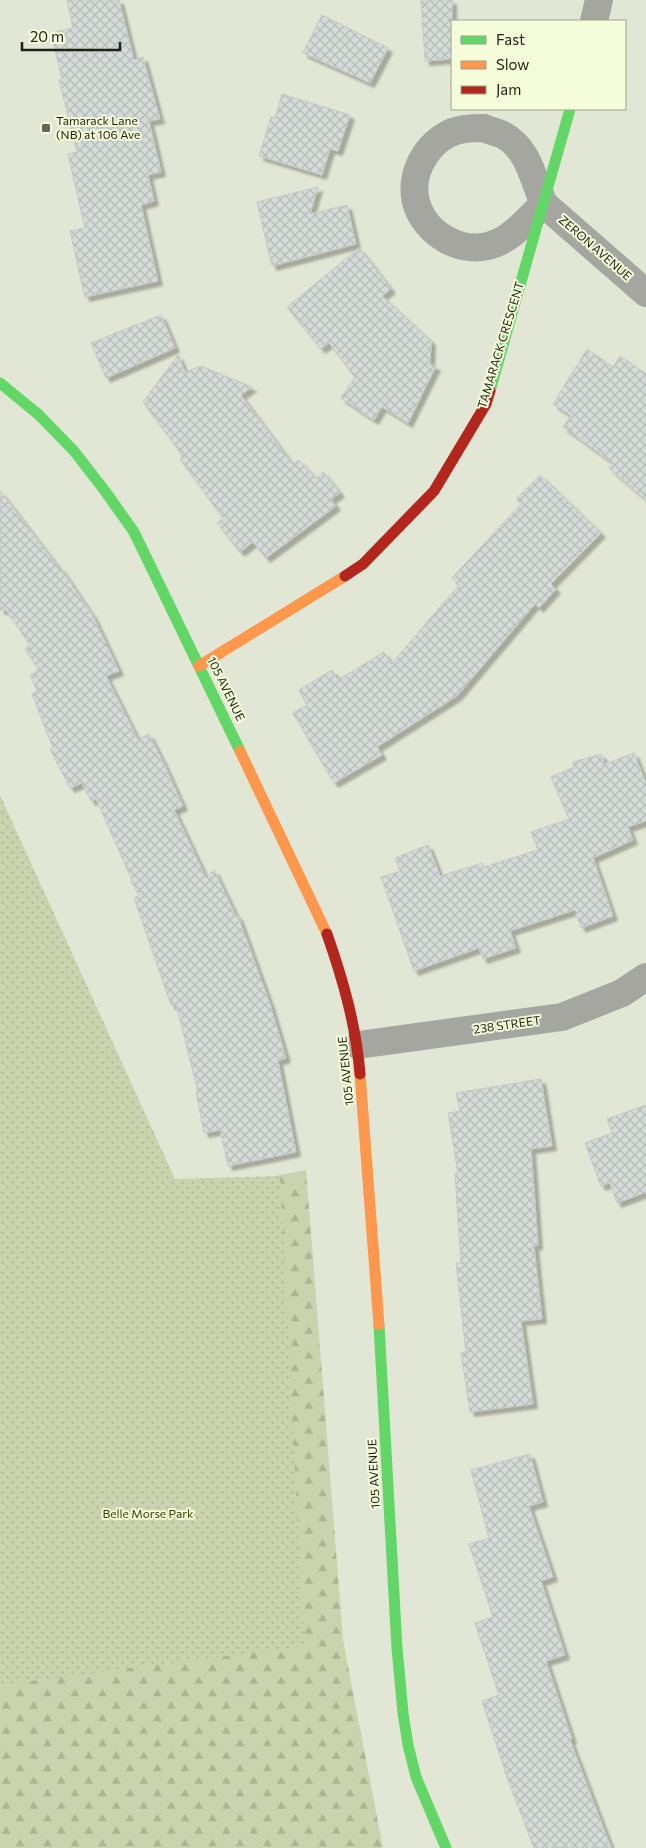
<svg xmlns="http://www.w3.org/2000/svg" width="646" height="1848" viewBox="0 0 646 1848" font-family="Commissioner,sans-serif">
<style>
.forest{fill:url(#forest-firs)}
.park{fill:url(#park-dots)}
.building{fill:url(#building-cross-hatch);stroke:#c3cac6;filter:url(#shadow)}
.lines{fill:none;stroke-linecap:round;stroke-linejoin:round}
.street{stroke:#a5a6a0;stroke-width:28}
.fast{stroke:#63d668;stroke-width:11}
.slow{stroke:#ff974d;stroke-width:11}
.jam{stroke:#b3261e;stroke-width:11}
.poi-dot{fill:#626557;stroke:#f4fcd9;stroke-width:2}
.labels{text-anchor:middle;stroke-width:4;stroke-linejoin:round;paint-order:stroke}
.poi-label{font-size:12px;fill:#1d2014;stroke:#f4fcd9;text-anchor:start}
.street-label{font-size:12px;fill:#1d2014;stroke:#f4fcd9}
.park-label{font-size:12px;fill:#384100;stroke:#f4fcd9}
</style>
<defs>
<pattern id="forest-firs" width="22" height="20" patternUnits="userSpaceOnUse" patternTransform="scale(1.25)"><rect width="22" height="20" fill="#cad2ae"/><path d="M5 1l3.5 6h-7zM16 11l3.5 6h-7z" fill="#adb495"/></pattern>
<pattern id="park-dots" width="8" height="8" patternUnits="userSpaceOnUse" patternTransform="scale(1.25)"><rect width="8" height="8" fill="#cad2ae"/><path d="M2 2h.1M6 6h.1" fill="none" stroke="#adb495" stroke-width="1.8" stroke-linecap="round"/></pattern>
<pattern id="building-cross-hatch" width="8" height="8" patternUnits="userSpaceOnUse" patternTransform="scale(1.25)"><rect width="8" height="8" fill="#d4dbd8"/><path d="M0 0l8 8M0 8l8-8" fill="none" stroke="#b6bcb8"/></pattern>
<filter id="shadow"><feDropShadow dx="4.5" dy="4.5" stdDeviation="1" flood-color="#0004"/></filter>
</defs>
<rect width="100%" height="100%" fill="#e2e6d4"/>
<!-- forest -->
<polygon class="forest" points="306,1170 343,1640 383,1848 0,1848 0,1316 209,1189"/>
<!-- park -->
<polygon class="park" points="0,795 175,1179 280,1176 304,1646 0,1685"/>
<!-- building -->
<g class="building">
<polygon points="67,0 119,0 134,60 143,57 160,119 149,121 161,172 148,175 154,201 141,205 158,281 85,297 70,231 85,228 68,154 77,152 59,80 62,79 51,33 73,28"/>
<polygon points="421,0 452,0 452,59 425,61"/>
<polygon points="322,15 388,48 370,83 303,53"/>
<polygon points="282,94 350,115 338,151 330,149 322,175 259,156 271,117 275,118"/>
<polygon points="318,187 310,214 347,205 356,244 272,266 257,202"/>
<polygon points="359,248 391,289 382,296 431,341 430,365 436,366 408,423 382,407 374,420 341,398 355,377 329,343 321,349 287,307"/>
<polygon points="161,315 175,348 106,378 91,343"/>
<polygon points="587,349 613,367 620,356 646,374 646,500 609,468 613,463 563,427 571,416 553,404"/>
<polygon points="178,355 185,372 201,366 252,387 241,395 293,465 299,460 316,479 323,472 340,493 331,499 336,506 266,558 253,542 240,552 217,523 223,518 180,459 183,456 143,402"/>
<polygon points="540,475 601,533 551,584 556,589 539,608 535,604 457,696 377,747 382,755 334,783 293,713 307,705 299,690 332,670 338,680 384,652 391,664 459,585 452,578 521,504 516,499"/>
<polygon points="0,491 59,568 60,567 93,616 119,671 106,676 138,740 149,734 164,764 183,806 174,810 206,878 214,870 236,916 238,916 270,1004 286,1058 278,1061 296,1152 228,1166 220,1130 204,1133 196,1092 198,1092 176,1004 171,1005 134,898 139,896 131,880 132,880 96,799 91,801 82,783 70,788 50,749 53,748 32,694 37,691 30,675 39,670 25,649 30,645 6,610 0,610"/>
<polygon points="634,753 646,784 646,821 628,827 633,840 593,858 613,916 581,928 575,910 510,931 516,948 483,959 479,948 414,971 381,877 400,871 395,858 428,845 440,876 482,863 484,867 538,850 531,832 569,819 551,777 574,767 573,762 601,754 605,764"/>
<polygon points="541,1079 552,1146 531,1149 538,1245 534,1246 542,1319 521,1321 533,1404 470,1412 461,1353 466,1352 456,1263 461,1263 455,1174 458,1173 448,1113 460,1111 456,1093"/>
<polygon points="646,1105 646,1192 617,1203 610,1183 601,1186 585,1143 612,1133 607,1119"/>
<polygon points="530,1454 543,1502 529,1506 553,1577 541,1581 565,1655 546,1661 572,1739 570,1740 611,1848 534,1848 508,1780 482,1701 499,1695 475,1623 493,1617 469,1544 489,1538 471,1470"/>
</g>
<g class="lines">
<!-- street -->
<g class="street">
<polyline points="594,21 599,0"/>
<path d="M 484,128 C 490,131 497,132 503,135 C 529,149 533,179 544,204 C 529,217 514,237 494,244 C 463,256 425,235 416,202 C 408,170 432,133 465,129 C 471,128 478,128 484,128 Z"/>
<polyline points="544,204 646,293"/>
<polyline points="358,1045 562,1017 622,993 646,977"/>
</g>
<!-- fast -->
<g class="fast">
<polyline points="0,383 39,415 74,451 105,491 134,532 240,751"/>
<polyline points="490,391 570,109"/>
<polyline points="379,1325 397,1648 403,1713 408,1745 416,1777 446,1848"/>
</g>
<!-- slow -->
<g class="slow">
<polyline points="199,666 345,576"/>
<polyline points="240,751 327,934"/>
<polyline points="360,1074 379,1325"/>
</g>
<!-- jam -->
<g class="jam">
<polyline points="345,576 363,564 434,491 486,404 490,391"/>
<path d="M 327,934 C 343,980 356,1025 360,1074"/>
</g>
</g>
<!-- markers -->
<rect class="poi-dot" x="41" y="123" width="10" height="10" rx="2.5"/>
<g class="labels">
<!-- poi labels -->
<g class="poi-label">
<text x="56" y="125">Tamarack Lane<tspan x="56" dy="14">(NB) at 106 Ave</tspan></text>
</g>
<!-- street labels -->
<g class="street-label">
<text transform="translate(595 248) rotate(41)" y="4">ZERON AVENUE</text>
<text transform="translate(501 345) rotate(-73)" y="4">TAMARACK CRESCENT</text>
<text transform="translate(226 689) rotate(64)" y="4">105 AVENUE</text>
<text transform="translate(507 1025) rotate(-8)" y="4">238 STREET</text>
<text transform="translate(346 1071) rotate(-96)" y="4">105 AVENUE</text>
<text transform="translate(374 1474) rotate(-93)" y="4">105 AVENUE</text>
</g>
<!-- park labels -->
<g class="park-label">
<text x="148" y="1518">Belle Morse Park</text>
</g>
</g>
<!-- legend -->
<rect x="451" y="20" width="175" height="90" fill="#f4fcd9" stroke="#9ea48a"/>
<rect x="461" y="36" width="25" height="8" fill="#63d668" stroke="#9ea48a"/>
<text x="496" y="45" font-size="15" fill="#1d2014">Fast</text>
<rect x="461" y="61" width="25" height="8" fill="#ff974d" stroke="#9ea48a"/>
<text x="496" y="70" font-size="15" fill="#1d2014">Slow</text>
<rect x="461" y="86" width="25" height="8" fill="#b3261e" stroke="#9ea48a"/>
<text x="496" y="95" font-size="15" fill="#1d2014">Jam</text>
<!-- scale -->
<path d="M22 42v8h98v-8" fill="none" stroke="#1d2014" stroke-width="2.5"/>
<text x="30" y="42" font-size="15" fill="#1d2014" stroke="#f4fcd9" stroke-width="4" paint-order="stroke">20 m</text>
</svg>
